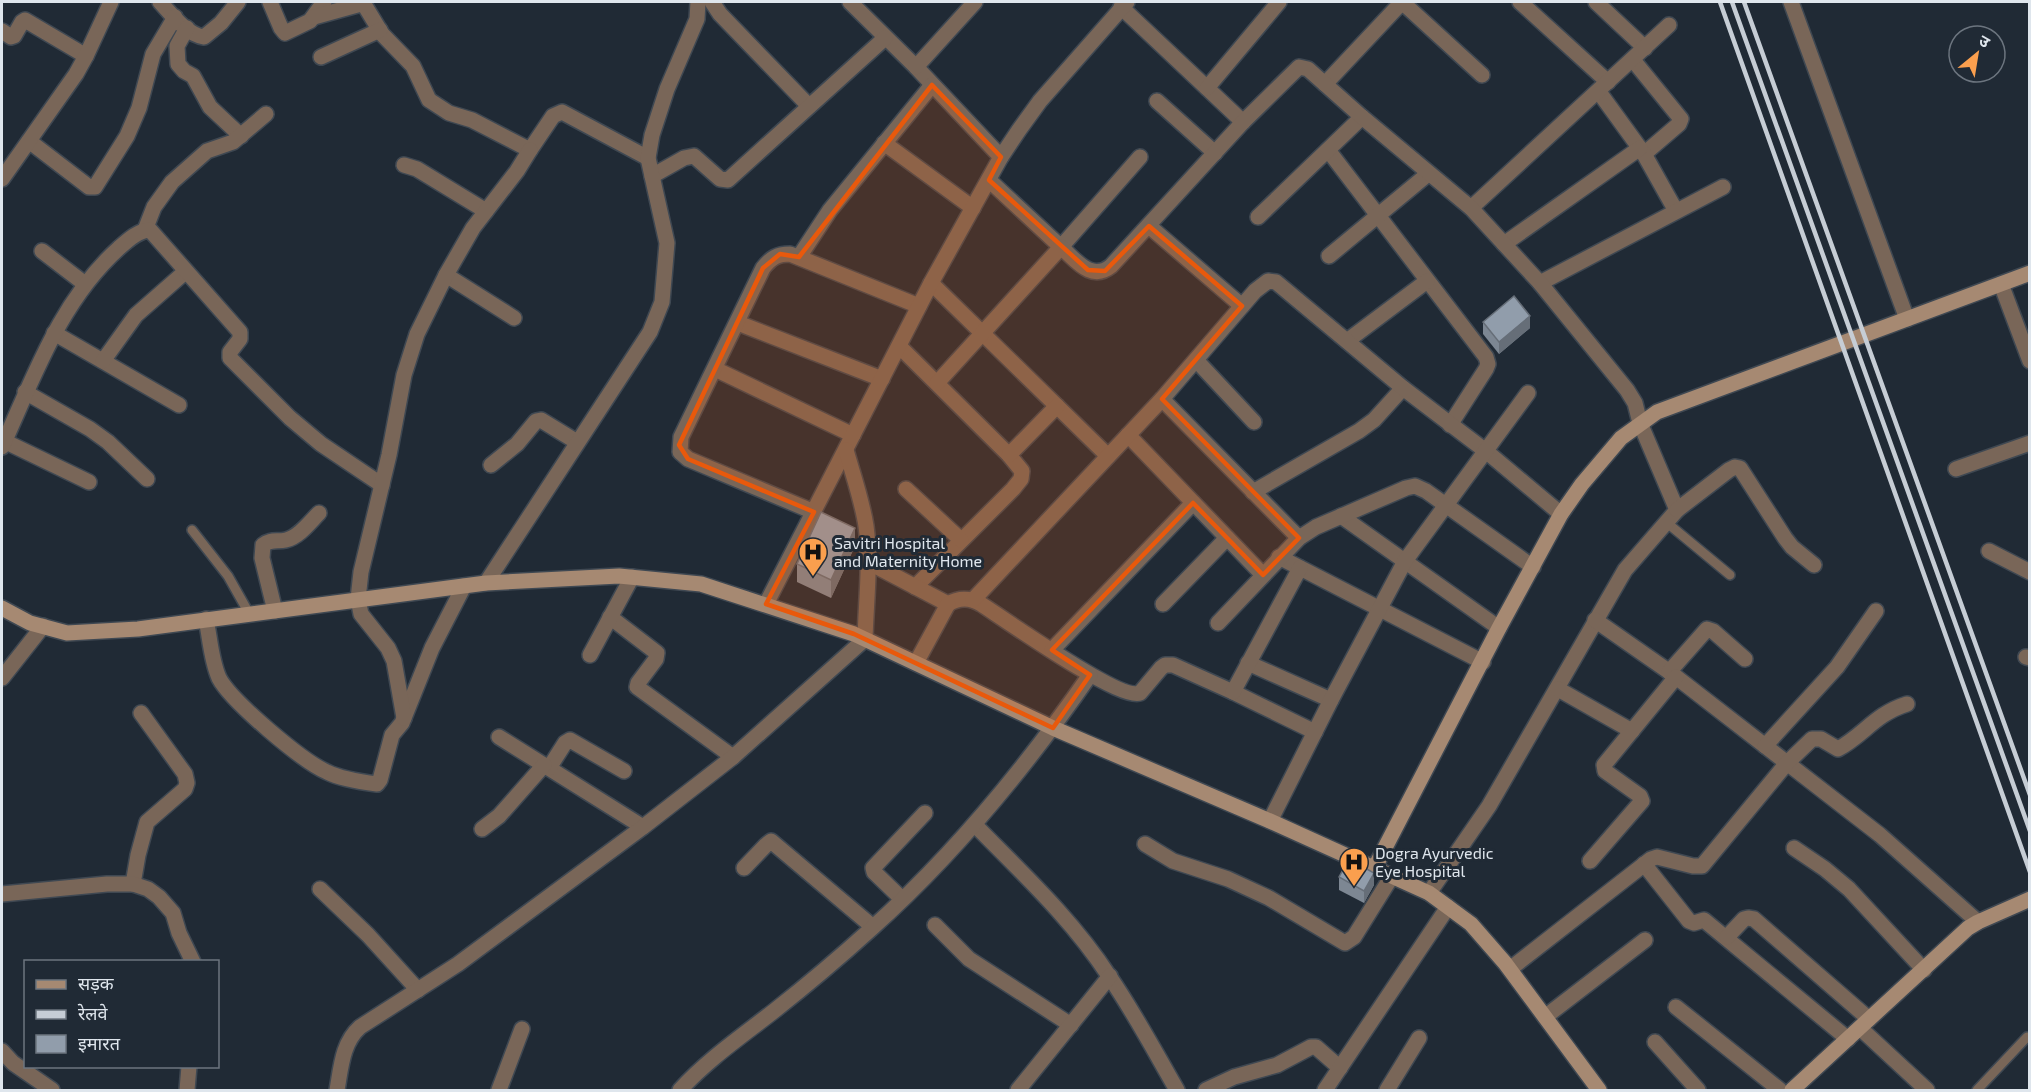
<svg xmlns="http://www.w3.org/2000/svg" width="2031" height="1092" viewBox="0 0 2031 1092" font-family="'Exo 2','Noto Sans Devanagari',sans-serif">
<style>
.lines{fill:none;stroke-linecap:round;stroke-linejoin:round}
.lane-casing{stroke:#3f4852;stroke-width:12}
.street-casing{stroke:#3f4852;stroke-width:18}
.secondary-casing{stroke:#3f4852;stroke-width:18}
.lane{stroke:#796658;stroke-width:9}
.street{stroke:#796658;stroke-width:15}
.secondary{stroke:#a68972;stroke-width:15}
.rail{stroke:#c6cdd5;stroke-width:4.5}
.wall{fill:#7d8793}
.shaded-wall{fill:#666e78}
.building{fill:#919dab;stroke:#666e78;stroke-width:1.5}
.marked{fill:#e8590c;fill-opacity:0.2;stroke:#e8590c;stroke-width:4.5;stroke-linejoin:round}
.labels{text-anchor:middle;stroke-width:6;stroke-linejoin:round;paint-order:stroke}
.poi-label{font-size:16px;fill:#dfe6ed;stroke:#202a35;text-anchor:start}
</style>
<rect width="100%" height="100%" fill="#202a35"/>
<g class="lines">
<!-- lane casing -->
<g class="lane-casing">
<g id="lane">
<polyline points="1666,522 1730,575"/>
<polyline points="192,530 228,576 250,615"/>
<polyline points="1977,1090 2027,1037"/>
</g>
</g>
<!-- street casing -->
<g class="street-casing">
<g id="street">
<path d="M 160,2 C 171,14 187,35 204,37 L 221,23 L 238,2"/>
<polyline points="270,2 281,28 285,33 310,21 324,2"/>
<polyline points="712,2 720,14 809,106"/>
<polyline points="850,2 916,67 1001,157"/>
<polyline points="1520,2 1608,82"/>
<polyline points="1596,2 1645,48"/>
<polyline points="1791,2 1907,319"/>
<polyline points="1121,7 1243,122"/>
<polyline points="314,17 361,4 365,6 382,34 413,66 429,100 449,113 472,120 530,150 553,116 562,112 648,158"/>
<polyline points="187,28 177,46 178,64 184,71 193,76 210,107 241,136"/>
<polyline points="2,31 11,37 14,36 22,22 25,20 86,56"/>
<polyline points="321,57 380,30"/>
<polyline points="1633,60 1681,119 1679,124 1644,154"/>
<polyline points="916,67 975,2"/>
<polyline points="1325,84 1402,2 1482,75"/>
<polyline points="1207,88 1279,2"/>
<polyline points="1599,92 1644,154 1676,211"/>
<polyline points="1157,101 1215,153"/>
<polyline points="29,141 89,187 95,187 127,136 139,108 153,54 175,17"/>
<polyline points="884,143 973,208"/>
<polyline points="1328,150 1486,357 1488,364 1486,369 1450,425"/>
<polyline points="404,165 417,169 486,211"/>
<polyline points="652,176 684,158 694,156 720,179 728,180 885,38"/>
<polyline points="2,179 76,74 86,56 111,2"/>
<polyline points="989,180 1061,247 1140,157"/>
<polyline points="1471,208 1669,25"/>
<polyline points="1258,217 1362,117"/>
<polyline points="1149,226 1242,306"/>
<polyline points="145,230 154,207 172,182 207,151 233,142 266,114"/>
<polyline points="1504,244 1640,148"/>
<polyline points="42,251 85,284"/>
<polyline points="1329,256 1428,174"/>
<polyline points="799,257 830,210 932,85"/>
<polyline points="446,275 514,318"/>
<polyline points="931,283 1108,456"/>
<polyline points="1540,283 1723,187"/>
<polyline points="2001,284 2030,361"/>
<polyline points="738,323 882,379"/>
<polyline points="54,333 179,405"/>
<polyline points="1347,341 1427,281"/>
<polyline points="899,346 1009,455 1022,471 1021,479 1013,489 915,587"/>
<polyline points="1196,360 1254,422"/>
<polyline points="103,361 136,315 185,272"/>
<polyline points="715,369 853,435"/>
<path d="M 937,383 L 1061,247 C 1076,260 1091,282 1111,266 L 1243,122 L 1299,67 L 1308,69 L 1362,117 L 1471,208 L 1540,283 L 1627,390 L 1635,403 L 1640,423 L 1677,510 L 1625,570 L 1489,806 L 1429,893"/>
<polyline points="25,392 90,429 108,442 147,479"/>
<polyline points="1162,399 1299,538"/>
<polyline points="1128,435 1263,575"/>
<polyline points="4,441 89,482"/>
<path d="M 2,447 C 34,377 60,301 119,248 C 128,240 139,230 150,230 L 240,332 L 240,339 L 230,352 L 230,358 L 290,418 L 321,444 L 382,485"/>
<polyline points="1009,455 1057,406"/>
<polyline points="491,465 517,444 536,421 541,420 577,442"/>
<polyline points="1956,469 2030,443"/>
<polyline points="906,489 961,540"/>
<polyline points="1253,492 1359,431 1374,420 1403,388"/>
<polyline points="1677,510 1729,470 1735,467 1740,468 1785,538 1792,547 1814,565"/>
<path d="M 814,512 L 688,459 L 680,452 L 681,437 L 763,268 C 771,258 777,254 790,254 L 919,306"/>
<polyline points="1341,516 1499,628"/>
<polyline points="1989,551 2030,572"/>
<polyline points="1279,557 1483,662"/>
<path d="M 868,562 L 948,604 C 960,597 970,598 981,604 C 1004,619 1120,701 1140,693 L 1161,668 L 1165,665 L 1173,665 L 1233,692 L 1315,732"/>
<polyline points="486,583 650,332 662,302 667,243 648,158 652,135 667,89 697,19 698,2"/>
<polyline points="973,600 1162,399 1255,291 1268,281 1276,282 1403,388 1487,452 1561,514"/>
<polyline points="766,604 931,283 1001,157 1019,130 1040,101 1127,2"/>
<polyline points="1163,604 1227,538"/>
<path d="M 275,611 L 262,558 L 263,545 C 270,539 277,542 286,540 C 299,537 310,522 319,513"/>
<polyline points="610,617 657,653 656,659 638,683 637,687 733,757"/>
<path d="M 206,619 C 210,638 211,660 219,678 C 231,701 302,761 327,772 C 341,779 361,782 377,784 L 380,780 L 392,735 L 402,723 L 432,648 L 464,586"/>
<polyline points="1595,620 1671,673 1880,835 1978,922"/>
<polyline points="1218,623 1299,538 1316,527 1406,488 1415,486 1426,491 1533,567"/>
<polyline points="1052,650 1193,503"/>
<polyline points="590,655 632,577"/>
<polyline points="2026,657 2030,658"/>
<polyline points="916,663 948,604"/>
<polyline points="1248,663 1331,700"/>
<polyline points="1669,672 1707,629 1713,631 1745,659"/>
<polyline points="2,678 43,626"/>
<polyline points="1558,689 1632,731"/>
<polyline points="1233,692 1300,568"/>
<polyline points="404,718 394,661 388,648 361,614 358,599 361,572 389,455 404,375 417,334 446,275 473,228 517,171 530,150"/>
<polyline points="499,737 643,827"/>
<polyline points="1765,746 1837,667 1876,611"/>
<polyline points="549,768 565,743 570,740 624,771"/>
<polyline points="1270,821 1331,700 1405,561 1528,393"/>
<path d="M 975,825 C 1022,873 1072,919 1109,976 C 1134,1012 1155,1052 1177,1090"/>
<polyline points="482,829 499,816 544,765"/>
<polyline points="1145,844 1173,861 1228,879 1269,898 1345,943 1354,937 1392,876"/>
<polyline points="1794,848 1825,869 1849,889 1924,970"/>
<polyline points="1590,861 1642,801 1640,796 1605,771 1604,765 1676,677"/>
<polyline points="1644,864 1689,921 1694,923 1704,920 1848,1039"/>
<polyline points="744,868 766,845 771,841 873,927"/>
<polyline points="133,884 138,855 147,822 185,789 187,783 185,774 141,713"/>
<polyline points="320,889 368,935 418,990"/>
<polyline points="2,894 107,884 133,884 148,889 159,897 173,913 179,933 193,962"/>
<polyline points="902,899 874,872 873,868 925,813"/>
<polyline points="935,925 969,959 1071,1025"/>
<polyline points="1727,937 1744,919 1748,918 1754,919 1869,1019"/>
<path d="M 1510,969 L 1651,859 L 1657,857 L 1693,866 L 1702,866 L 1787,763 L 1812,739 L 1821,739 L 1838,749 C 1864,735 1875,714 1907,704"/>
<polyline points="1676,1007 1780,1090"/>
<polyline points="1545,1017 1645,940"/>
<polyline points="1860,1028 1927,1090"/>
<polyline points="1655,1042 1698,1090"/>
<polyline points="2,1051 13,1063 52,1090"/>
<polyline points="187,1090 189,1066"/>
<path d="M 337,1090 C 341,1068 342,1043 360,1027 L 458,964 L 643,827 L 733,757 L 865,639 C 866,602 871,563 866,526 C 862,500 853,475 846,450"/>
<polyline points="499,1090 522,1029"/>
<path d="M 680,1090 C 707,1060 742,1036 774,1011 C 807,985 839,958 871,929 C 955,854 1026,767 1090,675"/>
<polyline points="1018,1090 1110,976"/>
<polyline points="1206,1090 1234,1077 1277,1065 1311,1047 1316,1047 1340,1068"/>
<polyline points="1325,1090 1448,907"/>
<polyline points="1387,1090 1419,1038"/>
</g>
</g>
<!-- secondary casing -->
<g class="secondary-casing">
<g id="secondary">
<polyline points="2,608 30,623 67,633 138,629 486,583 619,576 701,584 854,634 1053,728 1270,821 1429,893 1471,924 1505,963 1599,1090"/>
<polyline points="1375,867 1499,628 1561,514 1582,484 1621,438 1657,412 2030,273"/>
<polyline points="1792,1090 1968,928 1978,922 2030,899"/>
</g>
</g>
<!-- lane -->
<use href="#lane" class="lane"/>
<!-- street -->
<use href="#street" class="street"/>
<!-- secondary -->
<use href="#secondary" class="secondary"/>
<!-- rail -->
<g class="rail">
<polyline points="1720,2 2030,872"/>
<polyline points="1732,2 2030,831"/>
<polyline points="1744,2 2030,795"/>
</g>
</g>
<!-- wall -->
<g class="wall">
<polygon points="1483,322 1530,328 1499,354 1483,334"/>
<polygon points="855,546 831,598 797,582 797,564"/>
<polygon points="1339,877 1374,885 1364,903 1339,890"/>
</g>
<!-- shaded-wall -->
<g class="shaded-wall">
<polygon points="1530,316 1530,328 1499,354 1499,342"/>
<polygon points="855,528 855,546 831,598 831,580"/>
<polygon points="1374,873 1374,885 1364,903 1364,891"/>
</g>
<!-- building -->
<g class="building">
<polygon points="1514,296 1530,316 1499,342 1483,322"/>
<polygon points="821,512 855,528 831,580 797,564"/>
<polygon points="1349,859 1374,873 1364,891 1339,877"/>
</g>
<!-- marked area -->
<path class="marked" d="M 932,85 L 1001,157 L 989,180 L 1088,270 L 1105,271 L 1149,226 L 1242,306 L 1162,399 L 1299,538 L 1263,575 L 1193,503 L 1052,650 L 1090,675 L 1053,728 L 854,634 L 766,604 L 814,512 L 688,459 L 679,445 L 763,268 L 780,254 L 799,257 Z"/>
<!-- icons -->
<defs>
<g id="hospital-pin" transform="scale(1.5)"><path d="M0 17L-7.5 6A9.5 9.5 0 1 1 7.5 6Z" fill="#fa9f4e" stroke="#202a35"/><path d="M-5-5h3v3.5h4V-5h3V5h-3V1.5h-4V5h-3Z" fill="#111"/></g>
</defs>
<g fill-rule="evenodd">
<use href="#hospital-pin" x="813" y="552"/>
<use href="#hospital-pin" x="1354" y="862"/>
</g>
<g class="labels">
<!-- poi labels -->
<g class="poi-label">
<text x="834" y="549">Savitri Hospital<tspan x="834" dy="18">and Maternity Home</tspan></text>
<text x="1375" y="859">Dogra Ayurvedic<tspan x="1375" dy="18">Eye Hospital</tspan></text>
</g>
</g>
<!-- border -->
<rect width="2031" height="1092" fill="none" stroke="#dfe6ed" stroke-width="6"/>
<!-- legend -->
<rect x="24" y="960" width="195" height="108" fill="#202a35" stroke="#6c757f" stroke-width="1.5"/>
<rect x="36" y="980" width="30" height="9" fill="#a68972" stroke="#6c757f" stroke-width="1.5"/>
<text x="78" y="990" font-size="18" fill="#dfe6ed">सड़क</text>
<rect x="36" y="1010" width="30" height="9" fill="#c6cdd5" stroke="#6c757f" stroke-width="1.5"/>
<text x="78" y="1020" font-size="18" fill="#dfe6ed">रेलवे</text>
<rect x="36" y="1035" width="30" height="18" fill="#919dab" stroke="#6c757f" stroke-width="1.5"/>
<text x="78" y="1050" font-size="18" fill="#dfe6ed">इमारत</text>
<!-- north arrow -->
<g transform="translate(1977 54) rotate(30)"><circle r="28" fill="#202a35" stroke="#6c757f" stroke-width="1.5"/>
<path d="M0-4.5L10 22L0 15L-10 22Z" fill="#fa9f4e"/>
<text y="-9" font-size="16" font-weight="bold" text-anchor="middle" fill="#dfe6ed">उ</text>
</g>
</svg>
